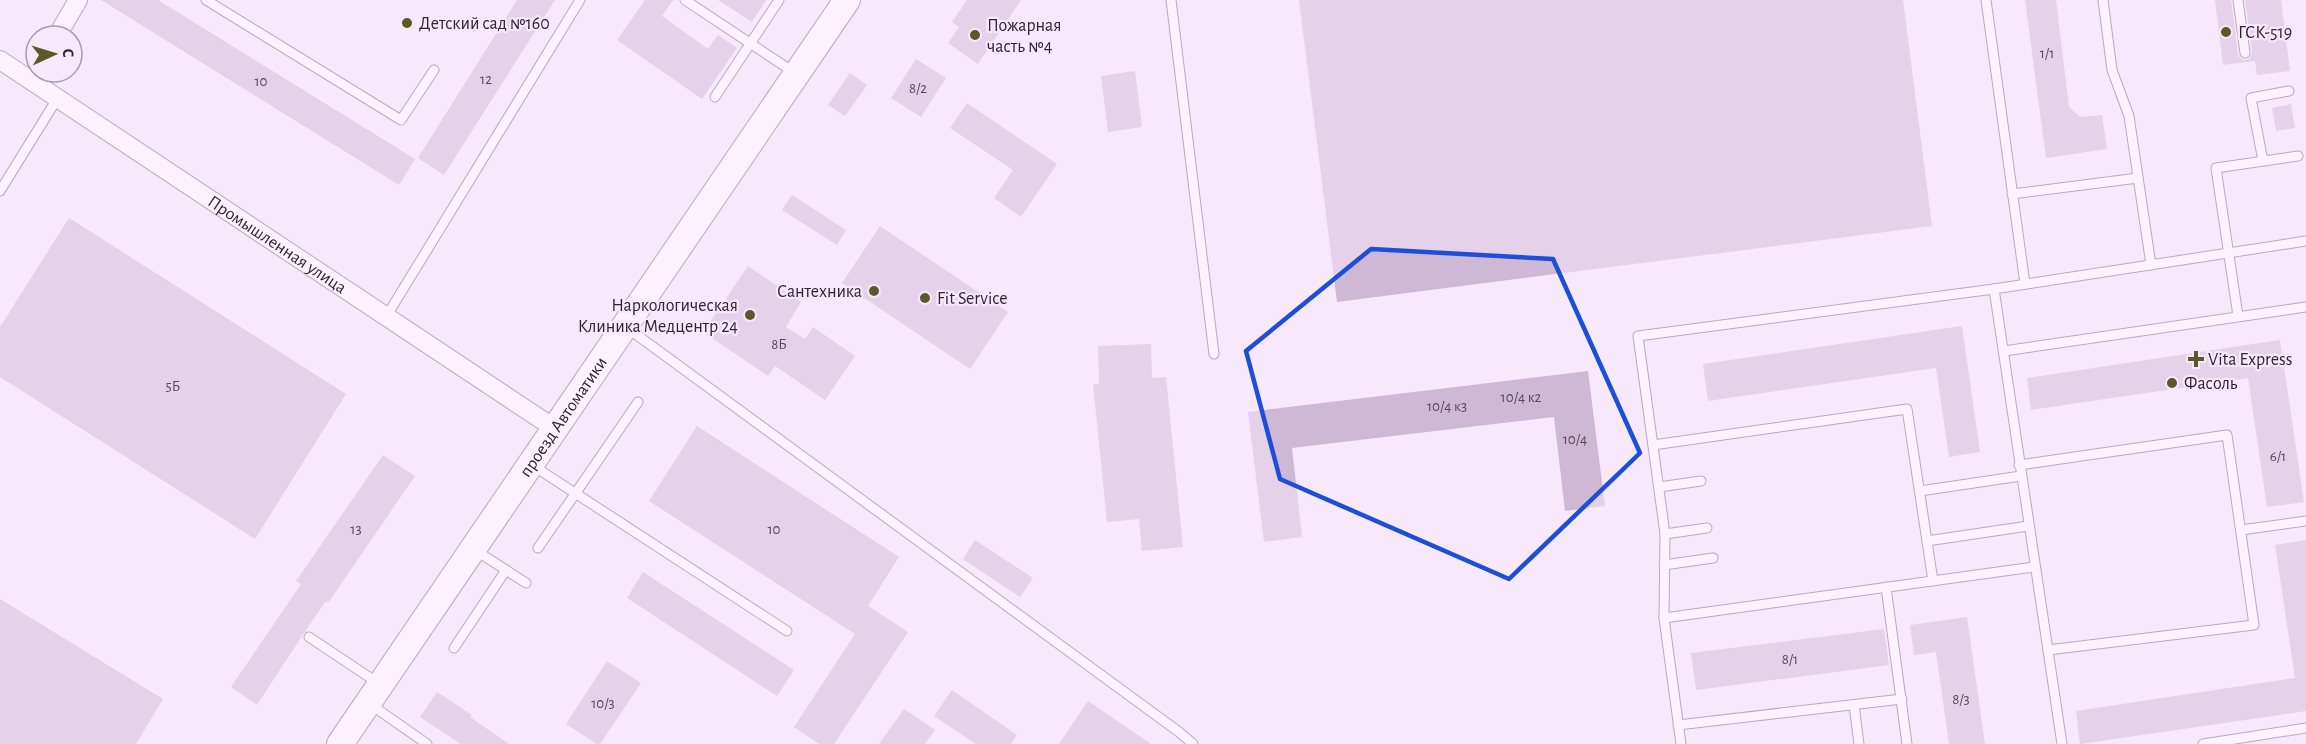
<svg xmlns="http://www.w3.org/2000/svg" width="2306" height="744" viewBox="0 0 2306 744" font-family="'Alegreya Sans',sans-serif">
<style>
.building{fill:#cfb7d6}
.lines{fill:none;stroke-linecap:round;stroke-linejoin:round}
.service-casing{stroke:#715c77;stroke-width:11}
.minor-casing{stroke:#715c77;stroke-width:20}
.secondary-casing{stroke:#715c77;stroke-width:28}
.service{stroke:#fff;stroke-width:9}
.minor{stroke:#fff;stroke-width:18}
.secondary{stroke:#fff;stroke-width:26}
.marked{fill:none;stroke:#1d4ed8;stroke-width:4.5;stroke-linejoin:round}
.poi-dot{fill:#595a27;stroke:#f7e8fb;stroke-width:2}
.labels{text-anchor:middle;stroke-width:4.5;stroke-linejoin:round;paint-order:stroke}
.number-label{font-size:15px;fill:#564a5a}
.poi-label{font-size:18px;fill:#2e2530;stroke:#f7e8fb;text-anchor:start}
.street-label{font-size:18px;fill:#2e2530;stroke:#f7e8fb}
</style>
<rect width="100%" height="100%" fill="#f7e8fb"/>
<!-- building -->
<g class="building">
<polygon points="101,0 158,0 415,159 399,185"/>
<polygon points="517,0 555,0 444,175 418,158"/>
<polygon points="645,0 673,0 662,16 708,49 718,35 737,48 702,99 617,40"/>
<polygon points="718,0 766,0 752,22"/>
<polygon points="967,0 1021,0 978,64 948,43 959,27 952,22"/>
<polygon points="1299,0 1903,0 1932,226 1337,302"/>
<polygon points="2025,0 2056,0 2069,107 2080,117 2102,115 2107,149 2046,158"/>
<polygon points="2215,0 2231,0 2238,54 2240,58 2245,60 2250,58 2252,52 2245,0 2281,0 2290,71 2257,75 2255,61 2223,65"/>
<polygon points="916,59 946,78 921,117 891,98"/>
<polygon points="1135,71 1142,127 1108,132 1101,76"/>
<polygon points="850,73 867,85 845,116 828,105"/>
<polygon points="967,103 1057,164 1021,217 994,198 1013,170 950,128"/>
<polygon points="2291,104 2295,128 2276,131 2272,108"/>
<polygon points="792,195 846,230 837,245 782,210"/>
<polygon points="69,218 346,394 255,539 0,377 0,327"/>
<polygon points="880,226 1008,312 970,369 842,283"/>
<polygon points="748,266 801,302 786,327 805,339 813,327 855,356 825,400 775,366 768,376 703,332"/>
<polygon points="1962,326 1980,452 1949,457 1936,368 1708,401 1703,364"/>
<polygon points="2280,340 2304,502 2267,507 2248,378 2031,410 2027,378"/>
<polygon points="1151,344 1152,378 1166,377 1183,547 1142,551 1139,519 1107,522 1093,384 1099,384 1098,346"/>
<polygon points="1588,371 1605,506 1565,511 1554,417 1292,448 1302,537 1264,542 1248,412"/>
<polygon points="697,426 899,557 868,606 908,632 834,744 819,744 794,727 855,634 649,501"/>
<polygon points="383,455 415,476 328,603 326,601 304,633 257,705 231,687 301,584 296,581"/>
<polygon points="975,540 1033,578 1020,597 963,559"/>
<polygon points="2306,540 2306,711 2080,744 2076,711 2295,678 2275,545"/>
<polygon points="643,572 794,670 777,696 627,598"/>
<polygon points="0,599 163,699 136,744 0,744"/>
<polygon points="1967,617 1985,744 1949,744 1936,652 1914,655 1910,625"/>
<polygon points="1884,629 1889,665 1696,690 1691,653"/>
<polygon points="607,661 641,683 600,744 597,744 566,724"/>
<polygon points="952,690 1017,735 1011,744 976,744 934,716"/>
<polygon points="437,692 472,715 470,717 509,744 461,744 420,717"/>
<polygon points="1088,701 1151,744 1059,744"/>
<polygon points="904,709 935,730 925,744 879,744"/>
</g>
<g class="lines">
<!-- service casing -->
<g class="service-casing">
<g id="service">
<polyline points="206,0 401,120 434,70"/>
<polyline points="685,0 795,73"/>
<polyline points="1171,0 1214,354"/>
<polyline points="1986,0 2025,284"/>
<polyline points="2103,0 2112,70 2129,116 2151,265"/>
<polyline points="2238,0 2245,53"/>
<polyline points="715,97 779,0"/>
<polyline points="2263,161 2251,98 2289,91"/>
<polyline points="0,191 57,99"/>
<polyline points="2012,194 2138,178"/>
<polyline points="1994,289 2062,744"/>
<polyline points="2238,316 2216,168 2298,156"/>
<polyline points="386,317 580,0"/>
<polyline points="626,327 1179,732 1193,744"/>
<polyline points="2004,351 2306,307"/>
<polyline points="1653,445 1907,409 1933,581"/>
<polyline points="532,465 787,631"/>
<polyline points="2019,465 2227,435 2254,625 2048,650"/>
<polyline points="1659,487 1701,481"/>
<polyline points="1920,491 2021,476"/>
<polyline points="2241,530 2306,521"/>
<polyline points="1665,534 1707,528"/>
<polyline points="1927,541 2028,526"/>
<polyline points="538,548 638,402"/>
<polyline points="475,550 526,583"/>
<polyline points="1664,565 1713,558"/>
<polyline points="1886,587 1907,744"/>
<polyline points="1664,618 2034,567"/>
<polyline points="309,637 378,683"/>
<polyline points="454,648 506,570"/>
<polyline points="370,704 427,744"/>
<polyline points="1854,705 1859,744"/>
<polyline points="1678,725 1902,699"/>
<polyline points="1681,744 1664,618 1665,534 1638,336 1994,289 2306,241"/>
<polyline points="2203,744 2306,728"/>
</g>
</g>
<!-- minor casing -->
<g class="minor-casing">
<g id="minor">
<polyline points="57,36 78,0"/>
<path id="s1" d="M 0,60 L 554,428"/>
</g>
</g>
<!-- secondary casing -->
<g class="secondary-casing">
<g id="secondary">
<path id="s2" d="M 340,744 L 847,0"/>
</g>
</g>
<!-- service -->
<use href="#service" class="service"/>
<!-- minor -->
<use href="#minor" class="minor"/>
<!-- secondary -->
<use href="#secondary" class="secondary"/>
</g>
<!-- marked area -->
<path d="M0 0H2306V744H0ZM 1371,249 L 1553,259 L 1640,453 L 1509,579 L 1280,479 L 1246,351 Z" fill="#f7e8fb" fill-opacity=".55" fill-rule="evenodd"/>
<path class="marked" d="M 1371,249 L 1553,259 L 1640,453 L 1509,579 L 1280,479 L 1246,351 Z"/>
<!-- markers -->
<g class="poi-dot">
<circle cx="407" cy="23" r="6"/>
<circle cx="2226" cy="32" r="6"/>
<circle cx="975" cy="35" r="6"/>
<circle cx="874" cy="291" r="6"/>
<circle cx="925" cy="298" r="6"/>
<circle cx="750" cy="315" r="6"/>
<path d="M2193 350h6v6h6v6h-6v6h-6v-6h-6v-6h6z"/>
<circle cx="2172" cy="383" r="6"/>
</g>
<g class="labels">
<!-- number labels -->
<g class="number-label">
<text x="2047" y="58">1/1</text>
<text x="486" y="84">12</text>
<text x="261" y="86">10</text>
<text x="918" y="93">8/2</text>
<text x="779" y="349">8Б</text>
<text x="173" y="391">5Б</text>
<text x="1521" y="402">10/4 к2</text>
<text x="1447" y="411">10/4 к3</text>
<text x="1575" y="444">10/4</text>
<text x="2278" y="461">6/1</text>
<text x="356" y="534">13</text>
<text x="774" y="534">10</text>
<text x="1790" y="664">8/1</text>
<text x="1961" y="704">8/3</text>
<text x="603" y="708">10/3</text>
</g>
<!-- poi labels -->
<g class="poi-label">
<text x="419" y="29">Детский сад №160</text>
<text x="987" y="31">Пожарная<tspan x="987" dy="21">часть №4</tspan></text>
<text x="2238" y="38">ГСК-519</text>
<text x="862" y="297" text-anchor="end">Сантехника</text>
<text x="937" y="304">Fit Service</text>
<text x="738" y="311" text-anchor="end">Наркологическая<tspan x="738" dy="21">Клиника Медцентр 24</tspan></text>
<text x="2208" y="365">Vita Express</text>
<text x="2184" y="389">Фасоль</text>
</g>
<!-- street labels -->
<g class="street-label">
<text dy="6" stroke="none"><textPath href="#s1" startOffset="333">Промышленная улица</textPath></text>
<text dy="6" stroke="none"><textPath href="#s2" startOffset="396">проезд Автоматики</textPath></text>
</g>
</g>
<!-- north arrow -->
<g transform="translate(54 54) rotate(86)"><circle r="28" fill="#f7e8fb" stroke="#a79aaa" stroke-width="1.5"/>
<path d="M0-4.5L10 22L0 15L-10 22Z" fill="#595a27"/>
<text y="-9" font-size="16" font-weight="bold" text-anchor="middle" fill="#2e2530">С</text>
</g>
</svg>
